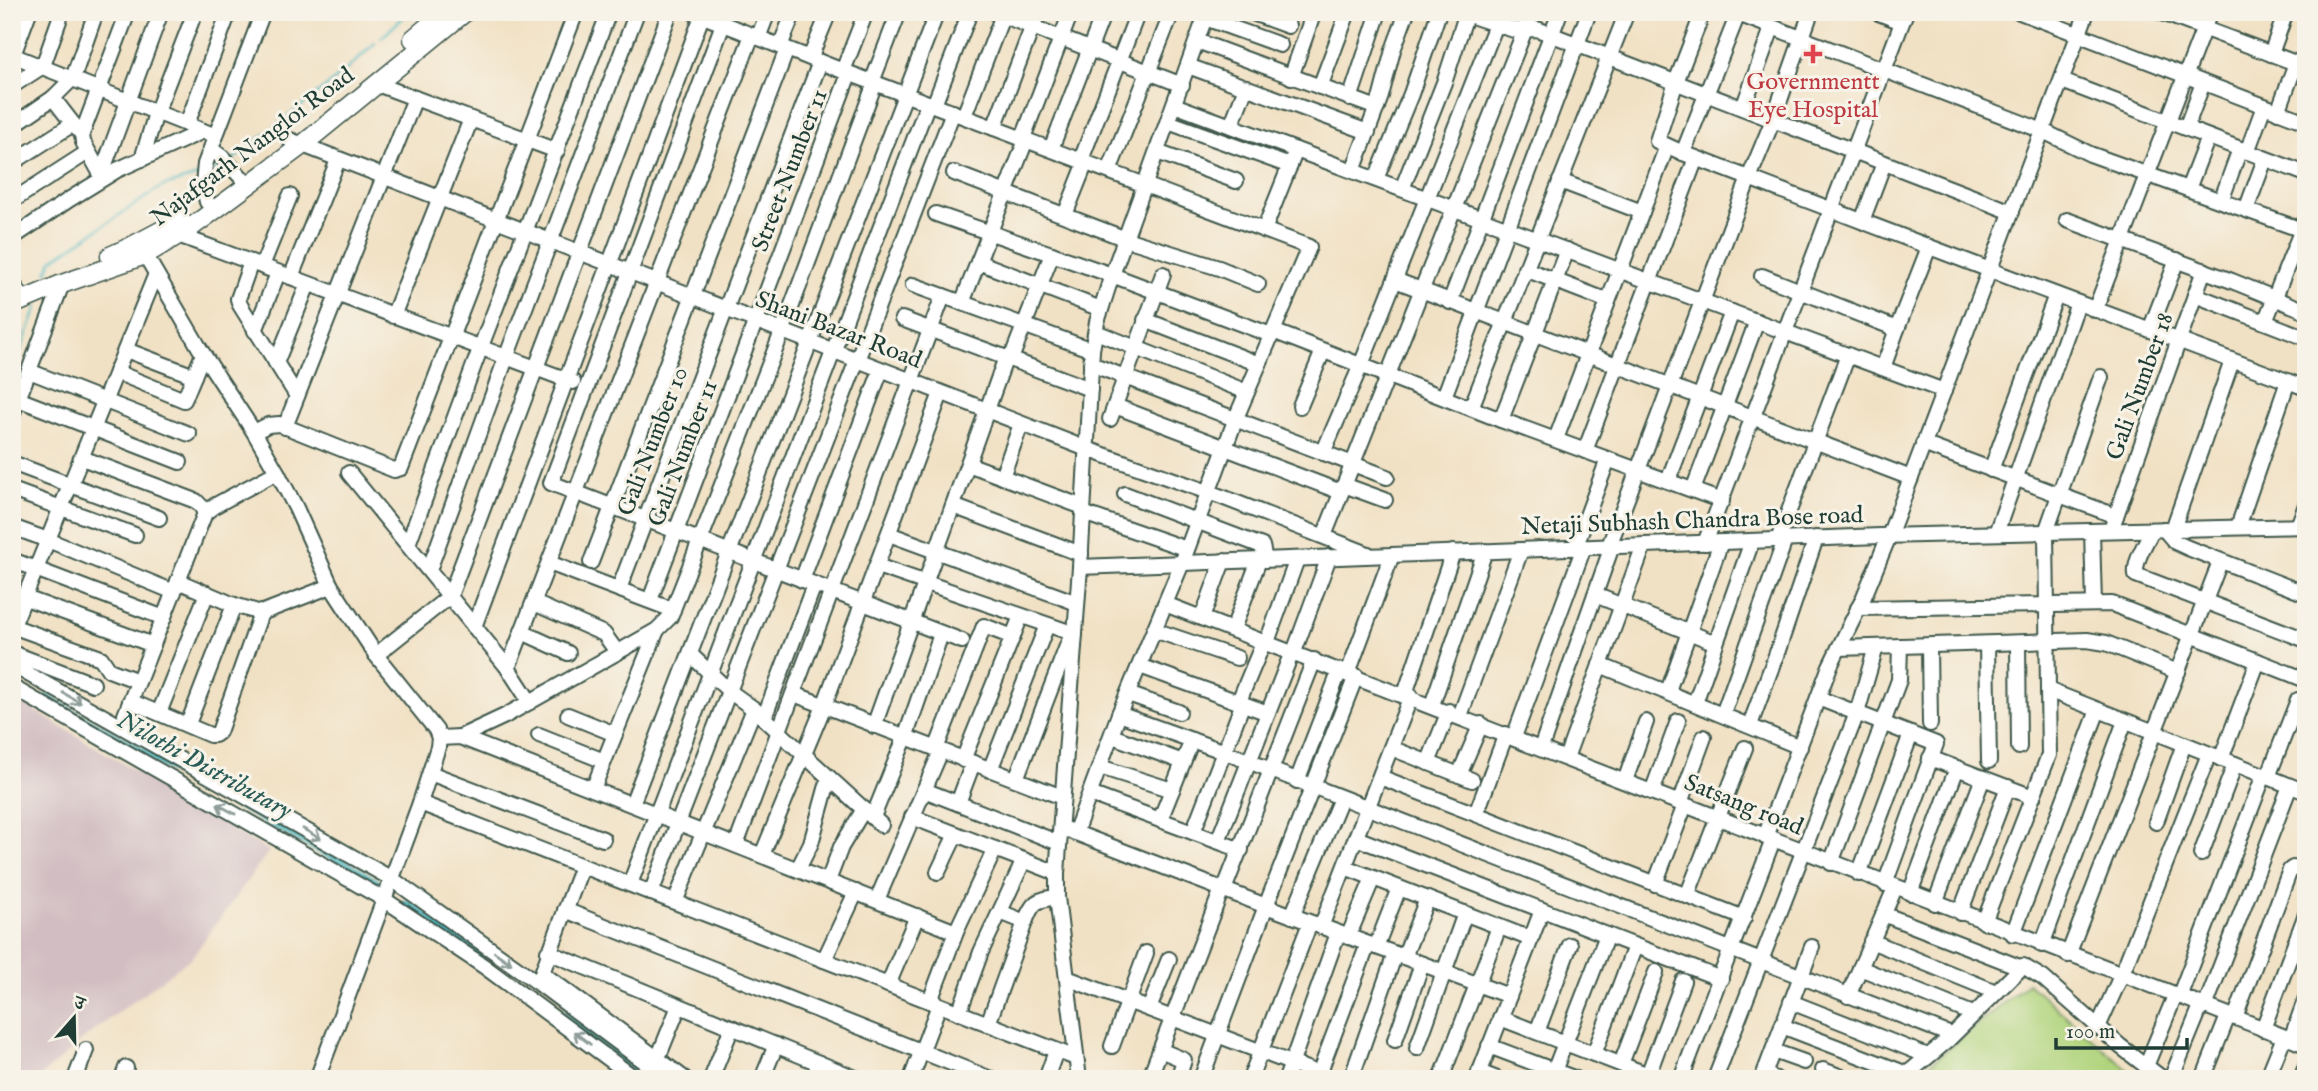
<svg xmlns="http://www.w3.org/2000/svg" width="2318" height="1091" viewBox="0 0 2318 1091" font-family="'IM FELL English','Noto Serif Devanagari',serif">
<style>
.industrial{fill:#d2bec2}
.green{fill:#b0d47d;stroke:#688858;stroke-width:2}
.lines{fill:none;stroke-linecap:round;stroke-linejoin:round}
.stream{stroke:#47b5c0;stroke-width:2.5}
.canal{stroke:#47b5c0;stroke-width:10}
.minor-casing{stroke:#3e564a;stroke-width:18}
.major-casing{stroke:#3e564a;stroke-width:21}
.minor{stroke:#fff;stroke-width:14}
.major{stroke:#fff;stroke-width:18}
.oneway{stroke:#8f9e9a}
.health-dot{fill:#e0444e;stroke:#f7f3e8;stroke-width:2.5}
.labels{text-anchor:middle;stroke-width:6;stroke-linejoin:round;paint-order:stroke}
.health-label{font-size:24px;fill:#be3a42;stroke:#f7f3e8}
.street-label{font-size:24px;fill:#1f3d34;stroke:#f7f3e8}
.water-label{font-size:26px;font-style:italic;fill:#295b57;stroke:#f7f3e8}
</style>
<rect width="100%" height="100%" fill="#f7f3e8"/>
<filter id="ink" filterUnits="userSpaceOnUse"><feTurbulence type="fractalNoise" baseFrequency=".0143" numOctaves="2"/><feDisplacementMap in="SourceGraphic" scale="14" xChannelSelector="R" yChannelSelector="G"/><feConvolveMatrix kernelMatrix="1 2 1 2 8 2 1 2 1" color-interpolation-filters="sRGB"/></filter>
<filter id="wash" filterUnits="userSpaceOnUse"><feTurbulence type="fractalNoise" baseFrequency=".00686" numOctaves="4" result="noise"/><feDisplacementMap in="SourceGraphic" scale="28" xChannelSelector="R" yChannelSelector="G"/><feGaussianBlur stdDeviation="1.57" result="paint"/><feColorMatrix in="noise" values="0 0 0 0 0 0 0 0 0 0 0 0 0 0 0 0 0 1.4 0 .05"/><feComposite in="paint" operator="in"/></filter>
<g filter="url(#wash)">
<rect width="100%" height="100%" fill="#f1e1c4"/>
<!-- industrial -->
<polygon class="industrial" points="12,697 269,851 192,957 91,1033 37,1079 12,1079"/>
<!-- green -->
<polygon class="green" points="2028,983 2138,1079 1912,1079"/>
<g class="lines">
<!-- stream -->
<g class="stream">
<polyline points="381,38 409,12"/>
<polyline points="232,160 340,76 375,43"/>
<polyline points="211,172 223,166"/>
<polyline points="47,272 52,260 161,187 198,176"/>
<polyline points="12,374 37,307"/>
</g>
<!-- canal -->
<g class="canal">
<polyline points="46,699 336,858 377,884"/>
<polyline points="407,904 481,956"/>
<polyline points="533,994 650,1079"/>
</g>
</g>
</g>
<g filter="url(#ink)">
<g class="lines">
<!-- minor casing -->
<g class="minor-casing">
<g id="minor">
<polyline points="693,12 843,71 1309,247 1236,418 1182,563 1119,714 1075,833"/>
<polyline points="994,12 1182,85"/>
<polyline points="1250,12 1288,26"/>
<polyline points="1460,12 1514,30 1537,29 2012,212"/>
<polyline points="1703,12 1676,82 1657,141 1683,153 1990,270 2306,388"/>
<polyline points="1733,12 2043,131 2090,154 2302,230"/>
<polyline points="1876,12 1902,22"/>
<polyline points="2020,12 2306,122"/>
<polyline points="2160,12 2306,67"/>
<polyline points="1205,18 1280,45"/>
<polyline points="723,24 551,483 962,641"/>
<polyline points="758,38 768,12"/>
<polyline points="1197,41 1377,108"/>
<polyline points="780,46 794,12"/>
<polyline points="2271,54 2286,12"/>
<polyline points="12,55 216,136"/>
<polyline points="13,55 29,12"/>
<polyline points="810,58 829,12"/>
<polyline points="1188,66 1368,132"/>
<polyline points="843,71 866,12"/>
<polyline points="1291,77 1314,12"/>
<polyline points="2062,81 2306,174"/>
<polyline points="872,82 899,12"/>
<polyline points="377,84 557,151"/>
<polyline points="12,86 43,66 62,12"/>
<polyline points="1246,87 1231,126 1296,150"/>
<polyline points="1320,87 1348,12"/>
<polyline points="53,98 73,124"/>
<polyline points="1350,99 1379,12"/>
<polyline points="934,105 970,12"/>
<polyline points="1174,105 1231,126"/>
<polyline points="1743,108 1772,28"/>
<polyline points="2278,112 2296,63"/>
<polyline points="964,116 1004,12"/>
<polyline points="1168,122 1290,166"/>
<polyline points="187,124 229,12"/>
<polyline points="12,126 53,98 73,78 96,12"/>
<polyline points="994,128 1038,12"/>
<polyline points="2186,128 2203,83"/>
<polyline points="1023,138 1071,12"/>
<polyline points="290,140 1087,449 1222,497 1368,554"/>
<polyline points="211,149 222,157 241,177"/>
<polyline points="1051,149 1104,12"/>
<polyline points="1157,152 1236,181"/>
<polyline points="2247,152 2264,106"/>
<polyline points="1683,153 1738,14"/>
<polyline points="142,159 156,113 195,12"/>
<polyline points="1081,160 1138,12"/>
<polyline points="12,163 73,124 82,134"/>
<polyline points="1109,171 1172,12"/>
<polyline points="1353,171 1381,96 1393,50 1407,12"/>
<polyline points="954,173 1126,239 1219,268 1258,284"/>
<polyline points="101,175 161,12"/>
<polyline points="103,178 83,142 82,134 128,12"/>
<polyline points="1376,179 1411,94 1439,12"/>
<polyline points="1560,181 1642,212"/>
<polyline points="1402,189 1445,80 1467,12"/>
<polyline points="2188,189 2208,137"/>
<polyline points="12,201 88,152"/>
<polyline points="2221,201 2240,149"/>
<polyline points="207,202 203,184 205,164 263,12"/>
<polyline points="2246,210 2265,159"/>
<polyline points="936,214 1112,275 1271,335"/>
<polyline points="1065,215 1086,162"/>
<polyline points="2067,220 2232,281 2306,311"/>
<polyline points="1862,221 1884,163"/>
<polyline points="1264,230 1296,150 1944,391"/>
<polyline points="178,235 573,382"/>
<polyline points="12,238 70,199 117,170 203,131"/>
<polyline points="140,246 203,354 254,432 277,472 296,508 331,586 376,655 436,730 439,738 438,747 420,803 317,1079"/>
<polyline points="251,262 238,299 240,305 297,396"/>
<polyline points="978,262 1101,309"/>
<polyline points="262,266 290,196"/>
<polyline points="1525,269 1608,301"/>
<polyline points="1762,276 1897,329 1929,247"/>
<polyline points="291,277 338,160"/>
<polyline points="1395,280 1911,478"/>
<polyline points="12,283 19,292"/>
<polyline points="913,285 1092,350"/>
<polyline points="2195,295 2306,338"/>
<polyline points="1450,302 1560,12"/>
<polyline points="962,303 1026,140"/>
<polyline points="2095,310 2210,12"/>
<polyline points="393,316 471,119"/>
<polyline points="902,319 1090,389"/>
<polyline points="1145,320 1259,364"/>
<polyline points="2265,322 2306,219"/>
<polyline points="2150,330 2177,260"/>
<polyline points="255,331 278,273"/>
<polyline points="1273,331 1501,420 1722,501"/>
<polyline points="1096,332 1247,392"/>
<polyline points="126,350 194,376"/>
<polyline points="1011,359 1052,254"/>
<polyline points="276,363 308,284"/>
<polyline points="1091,364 1387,477"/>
<polyline points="1883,368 1897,329"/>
<polyline points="29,371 189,434"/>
<polyline points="116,372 184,400 203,354"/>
<polyline points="2101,377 2046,532 2048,690 2306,792"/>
<polyline points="1444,397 1589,12"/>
<polyline points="18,399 180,462"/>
<polyline points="1115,406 1341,492"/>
<polyline points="1300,406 1323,351"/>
<polyline points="1471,408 1627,12"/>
<polyline points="12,415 62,284"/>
<polyline points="1110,419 1163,274"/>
<polyline points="1501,420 1567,250"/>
<polyline points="285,427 415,98"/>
<polyline points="254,432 268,425 279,424 394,470 401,468 576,12"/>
<polyline points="1556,439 1667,146"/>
<polyline points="1923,444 2116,516"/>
<polyline points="1585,451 1696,158"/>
<polyline points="1323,453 1361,365 1501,12"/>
<polyline points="82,458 196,501 201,506 205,513"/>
<polyline points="12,463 159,518"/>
<polyline points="968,464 1083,507"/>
<polyline points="1991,470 2056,295"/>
<polyline points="349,473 508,668 530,702"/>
<polyline points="1002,477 1021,424"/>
<polyline points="1668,481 1732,312"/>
<polyline points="1344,485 1385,500"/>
<polyline points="12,490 135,535"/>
<polyline points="1693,490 1757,321"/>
<polyline points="1125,494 1262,546 1265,560"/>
<polyline points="953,506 1081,554"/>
<polyline points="1083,513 1187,549"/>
<polyline points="2298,526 2306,505"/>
<polyline points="12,527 48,540 174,592"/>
<polyline points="2238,527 2288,381"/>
<polyline points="2164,529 2175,542 2188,548 2306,594"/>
<polyline points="2173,529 2232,361"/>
<polyline points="2111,530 2204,270"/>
<path d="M 2152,530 C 2146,543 2134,561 2136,575 L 2306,640"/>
<polyline points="2092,531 2094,604"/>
<polyline points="1996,533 2078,303"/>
<polyline points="889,534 1077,603"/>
<polyline points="1324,536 1532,12"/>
<polyline points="1778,540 1848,355"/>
<polyline points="1705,543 1906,12"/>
<polyline points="408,544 480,349 609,12"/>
<polyline points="1609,546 1749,178 1773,120 1811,12"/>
<polyline points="1575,548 1608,459"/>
<polyline points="12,560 164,618"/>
<polyline points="591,562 787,49"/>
<polyline points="549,563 673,610"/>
<polyline points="877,566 1075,634"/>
<polyline points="1080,567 1880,536 2306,526"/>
<polyline points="429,570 506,358 637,12"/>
<polyline points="802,580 881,370"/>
<polyline points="178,581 234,605 261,613"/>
<polyline points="619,589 820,62"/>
<polyline points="12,593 153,645"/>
<polyline points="1595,595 1716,643"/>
<polyline points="650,600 849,74"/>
<polyline points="534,603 604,634 617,652"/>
<path d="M 1165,604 C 1547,748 1924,901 2306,1045"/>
<polyline points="1858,608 2112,604 2306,680"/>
<polyline points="1202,618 1223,561"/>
<polyline points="12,626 101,658 109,670 138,681"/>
<polyline points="474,627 702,16"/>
<polyline points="12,628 156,274"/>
<polyline points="1233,629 1259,560"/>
<polyline points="1154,630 1237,658"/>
<polyline points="522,632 568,653"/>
<polyline points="1267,642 1297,559"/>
<polyline points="2018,643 2019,747"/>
<polyline points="1987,644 1989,761"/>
<polyline points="1929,646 1930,724"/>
<polyline points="1839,648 2087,640 2106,643 2178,672"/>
<polyline points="1294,652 1329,557"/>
<polyline points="12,653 93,684"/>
<polyline points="376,655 450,596 670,12"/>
<polyline points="691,655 729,691 754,709 881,825"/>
<polyline points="12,665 392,879 537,982 667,1079"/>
<polyline points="1600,665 1800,747"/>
<polyline points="1140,666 1268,713"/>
<polyline points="508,668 752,35"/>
<polyline points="1348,673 1392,555"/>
<polyline points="12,687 385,900 485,967 636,1079"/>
<polyline points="1668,691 1721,542"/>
<polyline points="794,694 1062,797"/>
<polyline points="1128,694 1179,712"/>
<polyline points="1405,694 1453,552"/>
<polyline points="1818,698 1936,744 1885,884"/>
<polyline points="130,701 210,735 215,735 219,732 261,613 331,586"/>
<polyline points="1239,701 1264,641"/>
<polyline points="1695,703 1752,541"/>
<polyline points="1432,705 1485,551"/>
<polyline points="159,713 207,593"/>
<polyline points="1119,714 1225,752 1951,1035"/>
<polyline points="1723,714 1785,540"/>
<polyline points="125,715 205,513 214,506 277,472"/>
<polyline points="568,715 615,734"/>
<polyline points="1460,716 1521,550"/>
<polyline points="764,718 814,585"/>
<polyline points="188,724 234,605"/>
<polyline points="1750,725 1778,650 1816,538"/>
<polyline points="874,726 1006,357"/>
<polyline points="539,735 604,761"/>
<polyline points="1112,736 1183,762"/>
<polyline points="460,737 505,716 657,630 670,617 782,332 875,83"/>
<polyline points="1514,737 1584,547"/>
<polyline points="439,738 460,737 956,932"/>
<polyline points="1391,748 1472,780"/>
<polyline points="1541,748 1612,546"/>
<polyline points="936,749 984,626 1013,637"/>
<polyline points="1566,758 1644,545"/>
<polyline points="1930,758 2033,797"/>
<polyline points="2221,759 2258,661"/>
<polyline points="963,760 1021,616"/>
<polyline points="1428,763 1449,711"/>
<polyline points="1100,767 1172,790"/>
<polyline points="990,770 1047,625"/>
<polyline points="430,773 603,839"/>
<polyline points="1459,775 1481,724"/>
<polyline points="1380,777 1744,918"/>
<polyline points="2268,777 2298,700"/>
<polyline points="1016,779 1069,641"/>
<polyline points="1297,781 1340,670"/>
<polyline points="1625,781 1646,722"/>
<polyline points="593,789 657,630"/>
<polyline points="924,790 1059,843"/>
<polyline points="1652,792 1678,721"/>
<polyline points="1090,794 1241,850"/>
<polyline points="420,803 1076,1058"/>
<polyline points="958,803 973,763"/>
<polyline points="1680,803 1704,737"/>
<polyline points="632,804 937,12"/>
<polyline points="1476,814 1506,734"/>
<polyline points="873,817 905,738 941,634"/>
<polyline points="912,817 1057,873"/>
<polyline points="1160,820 1192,740"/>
<polyline points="2156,822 2184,744"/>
<polyline points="1068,830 1266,906 1509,996"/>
<polyline points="1193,832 1243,703"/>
<polyline points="1765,837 1830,666 1863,599 1889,536 2087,12"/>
<polyline points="1356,838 1721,979"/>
<polyline points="1218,841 1292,652"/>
<polyline points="736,845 943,296"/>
<polyline points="2201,854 2235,764"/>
<polyline points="762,855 824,706 941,393"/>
<polyline points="1831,863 1899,680 1900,646"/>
<polyline points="582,866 542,973 685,1079"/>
<polyline points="1345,867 1531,939 1477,1079"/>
<polyline points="798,869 811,843 829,778"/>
<polyline points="938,872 956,834"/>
<polyline points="1859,874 1911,734"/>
<polyline points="828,881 841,847 864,809"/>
<polyline points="630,884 928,103"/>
<polyline points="1655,884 1685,805"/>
<polyline points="1224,890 1314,660"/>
<polyline points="651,893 953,112"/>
<polyline points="1910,893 1957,768"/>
<polyline points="1687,896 1745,748"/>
<polyline points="877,900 941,751"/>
<polyline points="675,902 754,709"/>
<polyline points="1935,903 1983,778"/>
<polyline points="565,910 991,1079"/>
<polyline points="1960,913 2008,787"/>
<polyline points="1883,914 2022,968"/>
<polyline points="1292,916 1341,798"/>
<path d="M 1025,922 C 1033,901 1036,900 1057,897"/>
<polyline points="1984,922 2049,755 2048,690"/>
<polyline points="1321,927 1411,696"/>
<polyline points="2013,934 2098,710"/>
<polyline points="1348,937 1373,878"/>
<polyline points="1531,939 1542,910"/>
<polyline points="1871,941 1996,992"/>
<polyline points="2042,945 2125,721"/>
<polyline points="1376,947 1399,888"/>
<polyline points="548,952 858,1079"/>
<polyline points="2068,955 2220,562"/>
<polyline points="1404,957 1427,899"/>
<polyline points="824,960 856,892"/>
<polyline points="1860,968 1973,1014"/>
<polyline points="1067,978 1333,1079"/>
<polyline points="888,985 917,916"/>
<polyline points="1848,996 1895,888"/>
<polyline points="2179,997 2264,775"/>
<polyline points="930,1001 956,932 995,849"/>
<polyline points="1791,1002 1928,1056"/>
<polyline points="2205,1007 2290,786"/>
<polyline points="1149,1009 1169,959"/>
<polyline points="959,1013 981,952 1024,860"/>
<polyline points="1500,1018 1659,1079"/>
<polyline points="2235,1018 2290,870 2293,868 2306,871"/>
<polyline points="988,1024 1025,922 1000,912"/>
<polyline points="1782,1026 1907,1074"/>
<polyline points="2098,1027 2121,976 2209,754"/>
<polyline points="2263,1029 2306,914"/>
<polyline points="1537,1032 1570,945"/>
<polyline points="2291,1039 2306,998"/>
<polyline points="1395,1040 1422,964"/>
<polyline points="1112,1046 1146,953"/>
<polyline points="1489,1046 1576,1079"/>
<polyline points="1417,1048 1465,913"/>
<polyline points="1160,1050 1184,1060 1178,1079"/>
<polyline points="1773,1051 1804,1062"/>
<polyline points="1594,1054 1635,946"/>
<polyline points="658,1058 679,1006"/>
<polyline points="1621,1064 1656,972"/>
<polyline points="2146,1066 2175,996"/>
<polyline points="1823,1070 1847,1079"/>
<polyline points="1479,1072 1497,1079"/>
<polyline points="1648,1075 1683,981"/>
<polyline points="75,1079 86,1050"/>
<polyline points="122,1079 126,1068"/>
<polyline points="711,1079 732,1027"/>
<polyline points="762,1079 776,1045"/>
<polyline points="813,1079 819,1063"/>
<polyline points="911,1079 939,1005"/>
<polyline points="1046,1079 1056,1051"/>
<polyline points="1079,1079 1057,897 1057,873 1080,567 1092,350 1097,322 1112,275 1207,12"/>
<polyline points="1149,1079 1222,889"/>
<polyline points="1201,1079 1266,906 1356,676"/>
<polyline points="1250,1079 1310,923"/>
<polyline points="1286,1079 1338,933"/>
<polyline points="1317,1079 1368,944"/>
<polyline points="1351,1079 1395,954"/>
<polyline points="1441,1079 1499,927"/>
<polyline points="1551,1079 1607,935"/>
<polyline points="1681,1079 1773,840"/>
<polyline points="1715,1079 1857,713 1876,647"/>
<polyline points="1776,1079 1764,1074 1812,947"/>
<polyline points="1901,1079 1948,1040 2023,966 2043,978 2120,1046 2163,1079"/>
<polyline points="2171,1079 2201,1006"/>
<polyline points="2203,1079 2228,1016"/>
<polyline points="2267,1079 2284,1037"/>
<polyline points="2301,1079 2306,1066"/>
</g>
</g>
<!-- major casing -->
<g class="major-casing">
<g id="major">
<polyline points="413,39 445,12"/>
<polyline points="110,256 130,247 181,220"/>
<polyline points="12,305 62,284 145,255 193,226 301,146 465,12"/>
</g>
</g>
<!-- minor -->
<use href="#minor" class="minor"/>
<!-- major -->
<use href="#major" class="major"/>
</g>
<!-- one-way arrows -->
<defs><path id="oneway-shaft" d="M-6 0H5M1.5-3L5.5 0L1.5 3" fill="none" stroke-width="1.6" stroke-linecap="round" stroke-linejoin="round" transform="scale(1.75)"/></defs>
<g class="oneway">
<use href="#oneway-shaft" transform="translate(72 698) rotate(30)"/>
<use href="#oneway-shaft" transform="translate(226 809) rotate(-151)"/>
<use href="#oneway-shaft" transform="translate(312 834) rotate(30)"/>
<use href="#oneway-shaft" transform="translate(503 958) rotate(35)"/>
<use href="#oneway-shaft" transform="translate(582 1038) rotate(-143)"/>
</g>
</g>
<!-- markers -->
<path class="health-dot" d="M1809.5 43.5h7v7h7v7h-7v7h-7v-7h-7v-7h7z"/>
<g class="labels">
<!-- health labels -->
<g class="health-label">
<text x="1813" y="89">Governmentt<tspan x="1813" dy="28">Eye Hospital</tspan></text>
</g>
<!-- street labels -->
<g class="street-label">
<text transform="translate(252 146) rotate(-37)" y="8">Najafgarh Nangloi Road</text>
<text transform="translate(789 170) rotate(-69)" y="8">Street Number 11</text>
<text transform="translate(839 329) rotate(21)" y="8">Shani Bazar Road</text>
<text transform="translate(2139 386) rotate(-70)" y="8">Gali Number 18</text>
<text transform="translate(652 441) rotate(-69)" y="8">Gali Number 10</text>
<text transform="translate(682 453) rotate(-69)" y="8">Gali Number 11</text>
<text transform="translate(1692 520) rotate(-2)" y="8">Netaji Subhash Chandra Bose road</text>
<text transform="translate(1744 804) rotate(22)" y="8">Satsang road</text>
</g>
<!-- water labels -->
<g class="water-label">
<text transform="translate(205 764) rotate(29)" y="9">Nilothi Distributary</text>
</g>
</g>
<!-- margin -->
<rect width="2318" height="1091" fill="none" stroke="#f7f3e8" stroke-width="42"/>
<!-- north arrow -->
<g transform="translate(74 1018) rotate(20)" stroke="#f7f3e8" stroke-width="5" paint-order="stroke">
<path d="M0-5L12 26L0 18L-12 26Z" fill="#1f3d34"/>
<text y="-10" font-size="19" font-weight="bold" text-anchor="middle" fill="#1f3d34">उ</text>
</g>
<!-- scale -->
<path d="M2056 1038v10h131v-10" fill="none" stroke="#1f3d34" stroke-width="3.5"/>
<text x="2066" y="1038" font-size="21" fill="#1f3d34" stroke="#f7f3e8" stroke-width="5" paint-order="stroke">100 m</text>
</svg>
